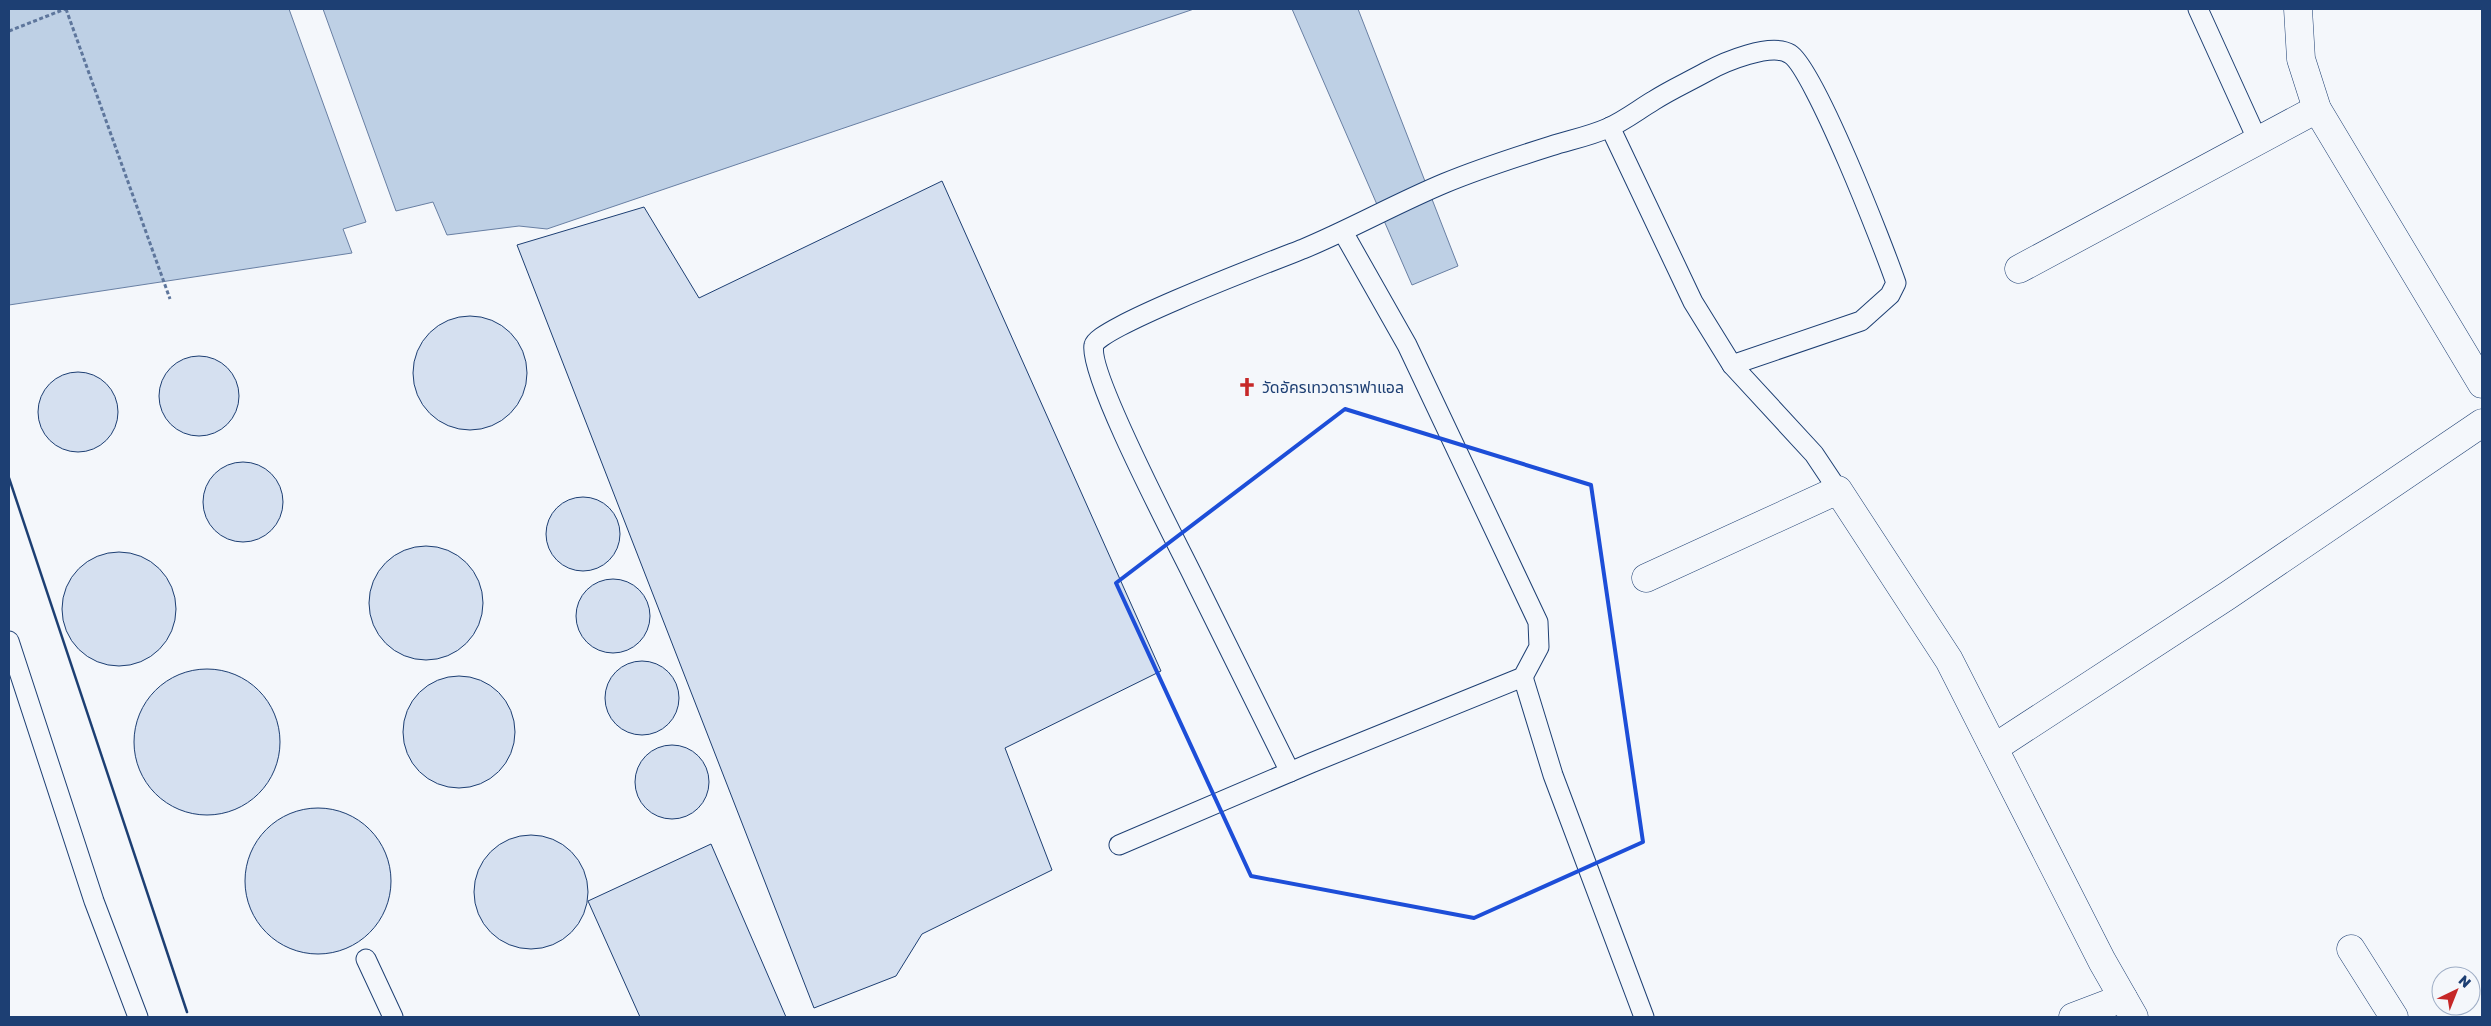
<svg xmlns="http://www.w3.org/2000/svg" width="2491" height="1026" viewBox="0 0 2491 1026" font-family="'Golos Text','Noto Sans Thai',sans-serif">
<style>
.water{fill:#bed0e5;stroke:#687fa3}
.building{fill:#d5e0f0;stroke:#1d3f73}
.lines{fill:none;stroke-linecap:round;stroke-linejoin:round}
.service-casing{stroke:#1d3f73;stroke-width:21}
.minor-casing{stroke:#1d3f73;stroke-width:29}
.path{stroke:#5e769c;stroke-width:3;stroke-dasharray:4 2.5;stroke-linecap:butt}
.service{stroke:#f4f7fb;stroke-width:19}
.minor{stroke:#f4f7fb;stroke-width:28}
.wall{stroke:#1d3f73;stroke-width:2.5}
.marked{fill:none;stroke:#1d4ed8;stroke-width:4;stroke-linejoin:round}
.labels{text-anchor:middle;stroke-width:4;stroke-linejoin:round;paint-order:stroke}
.poi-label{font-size:16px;fill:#1d3f73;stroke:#f4f7fb;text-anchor:start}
</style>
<rect width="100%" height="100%" fill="#f4f7fb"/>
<!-- water -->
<g class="water">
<polygon points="9,9 289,9 366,222 343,229 352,253 9,305"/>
<polygon points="323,9 1194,9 547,229 519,226 447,235 433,202 396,211"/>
<polygon points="1292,9 1358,9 1458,266 1412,285"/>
</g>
<!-- building -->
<g class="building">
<polygon points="942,181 1161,671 1005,748 1052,870 922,934 896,976 814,1008 517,245 644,207 699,298"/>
<circle cx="470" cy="373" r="57"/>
<circle cx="199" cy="396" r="40"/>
<circle cx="78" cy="412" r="40"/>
<circle cx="243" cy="502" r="40"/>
<circle cx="583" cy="534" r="37"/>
<circle cx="426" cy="603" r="57"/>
<circle cx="119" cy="609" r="57"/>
<circle cx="613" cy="616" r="37"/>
<circle cx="642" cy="698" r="37"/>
<circle cx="207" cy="742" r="73"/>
<circle cx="459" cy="732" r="56"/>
<circle cx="672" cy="782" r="37"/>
<circle cx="318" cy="881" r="73"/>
<circle cx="531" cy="892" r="57"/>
<polygon points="711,844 786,1017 640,1017 588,901"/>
</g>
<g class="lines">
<!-- service casing -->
<g class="service-casing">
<g id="service">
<polyline points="2198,9 2258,141"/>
<polyline points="1610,127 1693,302 1732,365 1814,454 1838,490"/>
<polyline points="9,641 94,901 138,1017"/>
<polyline points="1523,677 1553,775 1644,1017"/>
<path d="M 1290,772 C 1258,707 1226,642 1194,578 C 1177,543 1087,373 1094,345 C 1098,327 1275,260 1303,249 C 1351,229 1397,203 1445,183 C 1479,169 1516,157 1551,146 C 1570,140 1590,136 1608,128 C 1624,121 1638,110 1653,101 C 1670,90 1688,82 1706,72 C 1724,62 1771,42 1790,54 C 1814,68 1884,248 1896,283 L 1890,295 L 1861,321 L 1732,365"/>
<polyline points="1119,845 1311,763 1523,677 1539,647 1538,622 1407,345 1343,232"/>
<polyline points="366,959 393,1017"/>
</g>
</g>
<!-- minor casing -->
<g class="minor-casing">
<g id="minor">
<polyline points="2298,9 2301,59 2317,109 2482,384"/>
<polyline points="2019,269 2317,109"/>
<polyline points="1646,578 1838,490 1949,660 2102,961 2134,1017"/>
<polyline points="1994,748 2227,596 2482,423"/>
<polyline points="2351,949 2394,1017"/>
<polyline points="2073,1017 2123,998"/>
</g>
</g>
<!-- path -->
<g class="path">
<polyline points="66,9 170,299"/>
<polyline points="9,31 65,9"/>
</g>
<!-- service -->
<use href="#service" class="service"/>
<!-- minor -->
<use href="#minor" class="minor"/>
<!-- wall -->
<polyline class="wall" points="9,478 187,1012"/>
</g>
<!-- marked area -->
<path class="marked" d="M 1345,409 L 1591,485 L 1643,842 L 1474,918 L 1251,876 L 1116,583 Z"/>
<!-- icons -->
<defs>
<g id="church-bare" transform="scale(1.5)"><path d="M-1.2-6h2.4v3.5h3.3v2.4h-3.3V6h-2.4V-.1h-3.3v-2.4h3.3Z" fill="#c62828" stroke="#f4f7fb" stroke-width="2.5" paint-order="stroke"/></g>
</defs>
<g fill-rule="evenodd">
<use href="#church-bare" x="1247" y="387"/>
</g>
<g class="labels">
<!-- poi labels -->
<g class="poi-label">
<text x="1262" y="393">วัดอัครเทวดาราฟาแอล</text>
</g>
</g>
<!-- border -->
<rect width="2491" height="1026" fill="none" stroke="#1d3f73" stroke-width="20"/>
<!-- north arrow -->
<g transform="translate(2456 991) rotate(43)"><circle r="24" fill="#f4f7fb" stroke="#9eadc5"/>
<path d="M0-4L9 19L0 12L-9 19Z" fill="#c62828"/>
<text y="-8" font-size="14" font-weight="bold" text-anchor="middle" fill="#1d3f73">N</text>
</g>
</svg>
